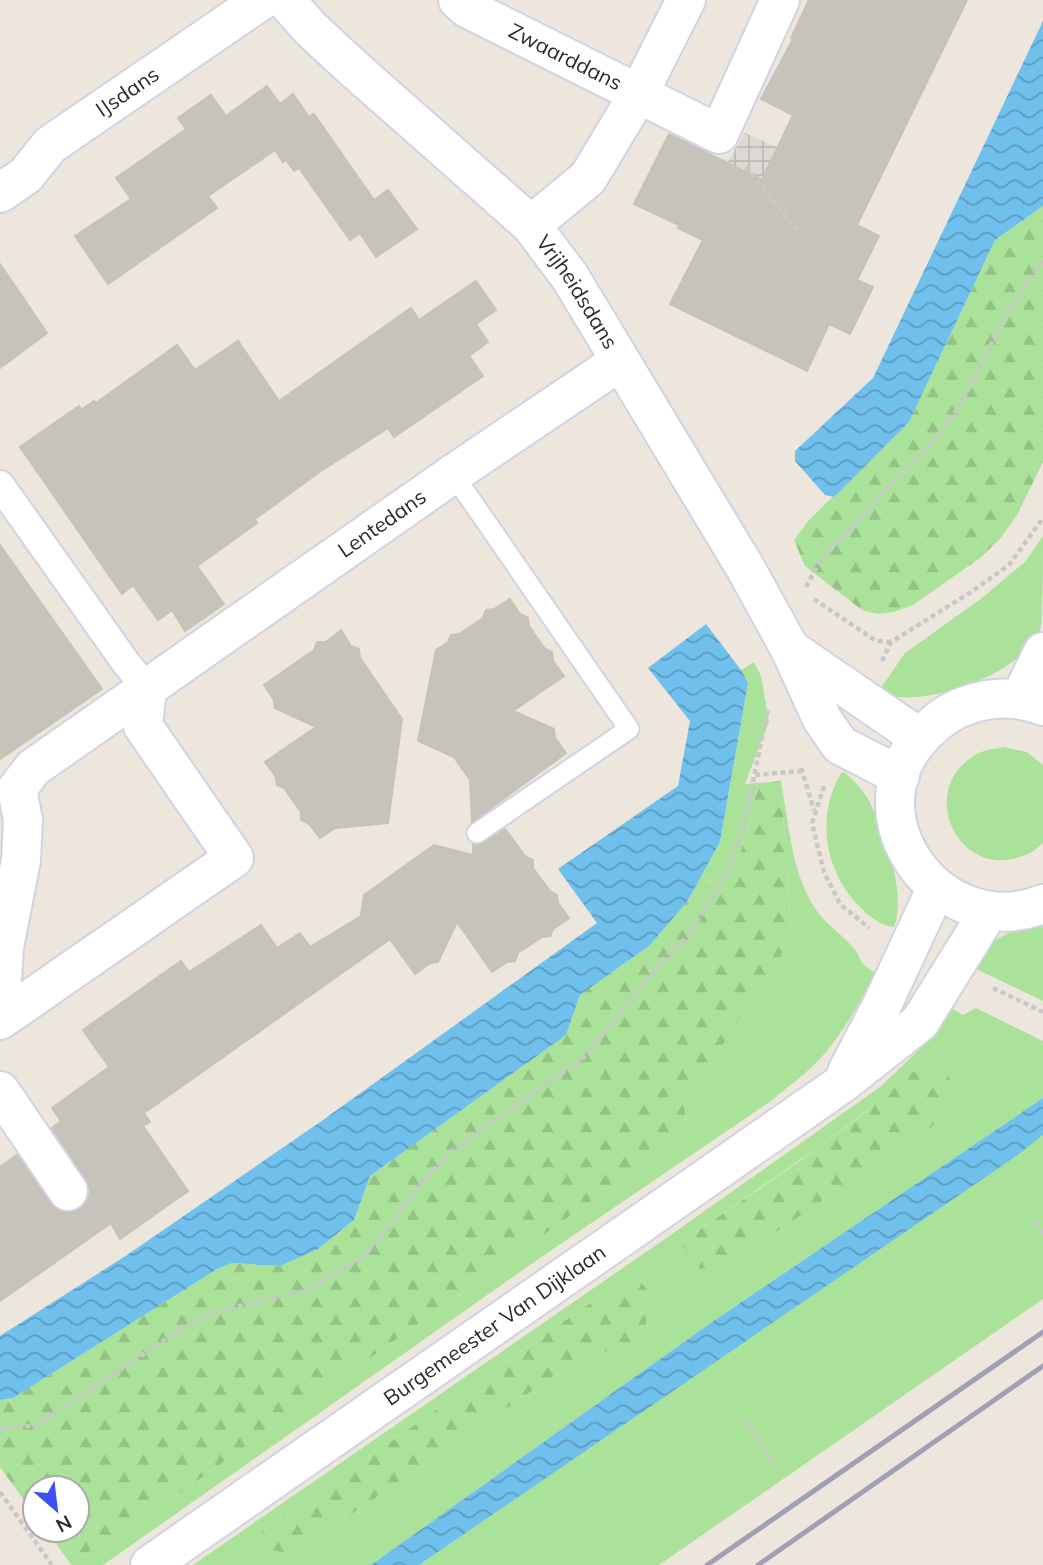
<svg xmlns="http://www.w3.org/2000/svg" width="1043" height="1565" viewBox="0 0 1043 1565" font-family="Mulish,sans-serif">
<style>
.grass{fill:#abe299;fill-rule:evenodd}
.forest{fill:url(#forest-firs)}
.plaza{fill:url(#plaza-grid)}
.water{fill:url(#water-waves)}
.building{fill:#c7c3bb;stroke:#c7c2b6;stroke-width:2}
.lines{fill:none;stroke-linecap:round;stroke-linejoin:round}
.service-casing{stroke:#d1d3e2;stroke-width:23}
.pedestrian-casing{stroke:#d1d3e2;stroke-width:32}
.minor-casing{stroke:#d1d3e2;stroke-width:42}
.tertiary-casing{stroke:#d1d3e2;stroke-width:42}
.path{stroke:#c8c8c8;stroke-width:4.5;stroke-dasharray:5 3.5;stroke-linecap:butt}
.service{stroke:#fff;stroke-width:19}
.pedestrian{stroke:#fff;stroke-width:28}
.minor{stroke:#fff;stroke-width:38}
.tertiary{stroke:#fff;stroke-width:38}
.rail{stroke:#9fa0b4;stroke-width:5}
.labels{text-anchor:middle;stroke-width:5;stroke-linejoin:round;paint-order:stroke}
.street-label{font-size:21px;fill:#2a2a2a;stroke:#fff}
</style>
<defs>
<pattern id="forest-firs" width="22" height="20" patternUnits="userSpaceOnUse" patternTransform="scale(1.75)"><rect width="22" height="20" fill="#abe299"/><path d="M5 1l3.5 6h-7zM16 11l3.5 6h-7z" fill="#93c284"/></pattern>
<pattern id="plaza-grid" width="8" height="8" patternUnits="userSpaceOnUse" patternTransform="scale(1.75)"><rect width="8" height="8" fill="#dcd9d3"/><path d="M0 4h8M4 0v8" fill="none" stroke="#bdbab5"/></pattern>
<pattern id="water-waves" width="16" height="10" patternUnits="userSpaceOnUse" patternTransform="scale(1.75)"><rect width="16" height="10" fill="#70c0ed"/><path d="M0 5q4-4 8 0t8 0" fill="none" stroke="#5c9cc0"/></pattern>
</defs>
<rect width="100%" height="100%" fill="#ece6dc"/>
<!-- grass -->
<g class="grass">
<path d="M 1043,536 C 1043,556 1043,612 1041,627 C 1026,671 942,701 899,697 C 892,697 885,694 878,692 L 905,653 L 982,598 L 1025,562 Z"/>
<polygon points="754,662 761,676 769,721 745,784 758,783 751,820 738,859 687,902 720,842 748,683 741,670"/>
<path d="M 1003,747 L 1027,752 L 1043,765 L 1043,843 C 1038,847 1032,853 1025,855 C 959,883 914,789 977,754 C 984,750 995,749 1003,747 Z"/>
<path d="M 844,772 C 852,779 860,786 866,796 C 883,823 908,897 894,927 C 881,926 870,917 861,908 C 825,873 815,817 841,773 Z"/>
<path d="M 781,781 C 789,824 791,874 817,911 C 827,925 841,934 852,946 C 864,959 855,962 876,973 C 861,1000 846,1028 826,1052 C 809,1072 788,1087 768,1103 L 537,1260 L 103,1565 L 71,1565 L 70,1563 L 146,1517 L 687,1133 L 684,1104 L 781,956 L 791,930 Z"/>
<polygon points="1043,921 1043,1001 970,966 993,941 1017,929"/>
<path d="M 949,1007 L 963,1015 L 976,1008 L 1043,1041 L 1043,1098 L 712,1322 L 371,1565 L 193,1565 L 672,1234 L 880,1087 L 922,1047 ZM 923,1064 L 955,1089 L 680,1243 L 819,1147 L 893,1091 ZM 625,1279 L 632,1347 L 586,1354 L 293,1554 L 271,1549 L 262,1531 Z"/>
<polygon points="1043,1135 1043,1299 659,1565 419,1565"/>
</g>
<!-- forest -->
<g class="forest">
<polygon points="1043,206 1043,462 1017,515 1000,539 980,558 913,605 893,612 877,614 862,610 805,566 794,540 809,520 909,422 995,240"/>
<polygon points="781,781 791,930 781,956 684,1104 687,1133 146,1517 70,1563 46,1530 77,1530 77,1488 35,1488 35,1515 0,1467 0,1400 13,1398 217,1269 232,1263 280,1266 318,1249 354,1220 370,1176 566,1035 580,995 649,946 687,902 738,859 751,820 758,783"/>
<path d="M 922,1064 L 944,1066 L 955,1089 L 941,1120 L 730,1263 L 700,1269 L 680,1243 C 762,1186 849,1132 922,1064 Z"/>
<polygon points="625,1279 639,1281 647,1289 646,1328 632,1348 586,1354 293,1554 271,1550 262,1531"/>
</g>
<!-- plaza -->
<polygon class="plaza" points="745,133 777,147 769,167 831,212 725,166"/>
<!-- water -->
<g class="water">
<polygon points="1043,21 1043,206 995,240 909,422 834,497 825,495 795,461 795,451 873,378"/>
<polygon points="706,624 741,670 748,683 720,842 687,902 649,946 580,995 566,1035 370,1176 354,1220 318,1249 280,1266 232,1263 217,1269 13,1398 0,1400 0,1336 127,1255 323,1120 597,923 558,869 678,786 690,721 648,668"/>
<polygon points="1043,1098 1043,1135 1019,1154 419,1565 371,1565 712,1322"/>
</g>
<!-- building -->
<g class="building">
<polygon points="809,0 967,0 857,225 879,236 857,280 873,287 850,334 829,324 807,371 670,304 703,240 678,228 679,225 634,204 669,134 762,180 793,115 761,99 793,39 791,38"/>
<polygon points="267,86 280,104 293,94 309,117 314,114 374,200 388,190 417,229 376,257 360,233 350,240 299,168 294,171 286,160 283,162 275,150 208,196 217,208 108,284 75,236 131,199 116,178 186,129 178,118 211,95 226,116"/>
<polygon points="0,264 47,333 0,368"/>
<polygon points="476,281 496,310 476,324 488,342 469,356 483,376 394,437 388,428 318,473 255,519 257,523 197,566 224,604 185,631 172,610 158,620 133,585 122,594 20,447 79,406 81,410 94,401 96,403 177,345 195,370 238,341 279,401 411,308 419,320"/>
<polygon points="0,545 102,689 0,759"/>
<polygon points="510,599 520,614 528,618 529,626 545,649 552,652 553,661 564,676 513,711 554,729 555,738 566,753 472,822 470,780 454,757 418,741 436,650 448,642 451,635 459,634 483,618 486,610 494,609"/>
<polygon points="341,630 351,646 359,649 360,658 402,719 388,823 335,828 320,838 309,824 301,820 301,812 284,788 277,785 276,777 265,762 316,727 275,708 274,700 264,685 314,650 317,642 326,642"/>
<polygon points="505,829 525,856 533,860 533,868 550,891 557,895 558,903 569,918 553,929 550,936 542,937 518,953 515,961 507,962 492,972 457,922 438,962 430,963 415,974 390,939 144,1113 150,1122 143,1126 188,1191 120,1239 111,1223 0,1301 0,1167 17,1155 50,1203 59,1211 69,1213 80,1209 88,1200 90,1190 86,1179 52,1128 61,1121 52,1108 109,1067 83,1030 181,961 189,972 261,925 277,948 300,933 310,947 361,916 364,895 434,845 473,855 473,844 483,843"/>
</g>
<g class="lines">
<!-- service casing -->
<g class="service-casing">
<polyline id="service" points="453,474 629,729 477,833"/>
</g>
<!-- pedestrian casing -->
<g class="pedestrian-casing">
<polyline id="pedestrian" points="0,485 126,663 147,689"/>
</g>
<!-- minor casing -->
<g class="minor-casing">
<g id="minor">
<path id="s1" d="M 458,0 L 467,8 L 719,134 L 780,0"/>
<path id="s2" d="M 0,193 L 26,175 L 50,145 L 262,0"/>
<polyline points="531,225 588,178 639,93 686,0"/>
<path id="s3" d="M 0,1016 L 4,947 L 21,860 L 23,820 L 17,789 L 33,768 L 453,474 L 619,362"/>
<polyline points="0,1020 234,858 143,726 147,689"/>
<polyline points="0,1091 68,1191"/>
</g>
</g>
<!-- tertiary casing -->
<g class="tertiary-casing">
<g id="tertiary">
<path id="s4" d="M 285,0 L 311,29 L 353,68 L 531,225 L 570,277 L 746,569 L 790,649 L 822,719 L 840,745 L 900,776"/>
<polyline points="790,649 920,738"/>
<polyline points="1020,699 1043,652"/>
<path d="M 1043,706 C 1017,696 991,696 965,706 C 949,711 937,721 925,733 C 845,812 939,945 1043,904"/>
<polyline points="847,1072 882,1005 936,889"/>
<path id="s5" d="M 150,1565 L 840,1085 L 920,1022 L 989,911"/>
</g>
</g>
<!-- path -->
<g class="path">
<polyline points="746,167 800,234"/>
<polyline points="806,587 821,559 940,433 962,402 1006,315 1043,261"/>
<polyline points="814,599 876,641 891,642"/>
<polyline points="882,661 891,642 971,592 1009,565 1043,518"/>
<polyline points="801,768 814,810"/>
<polyline points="755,775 803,771"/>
<polyline points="824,786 812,823 824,872 840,904 869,928"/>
<polyline points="993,988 1043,1012"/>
<polyline points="1035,1223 1043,1234"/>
<polyline points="746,1421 776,1467"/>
<polyline points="0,1429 37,1425 181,1329 215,1312 307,1290 357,1261 381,1237 425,1178 453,1150 583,1058 634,995 691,932 728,871 745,821 768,708"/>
<polyline points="0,1492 52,1565"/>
</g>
<!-- service -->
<use href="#service" class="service"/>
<!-- pedestrian -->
<use href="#pedestrian" class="pedestrian"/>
<!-- minor -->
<use href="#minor" class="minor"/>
<!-- tertiary -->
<use href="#tertiary" class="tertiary"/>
<!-- rail -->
<g class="rail">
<polyline points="707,1565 1043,1332"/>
<polyline points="758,1565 1043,1366"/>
</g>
</g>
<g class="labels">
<!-- street labels -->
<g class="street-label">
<text dy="7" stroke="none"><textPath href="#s1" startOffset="122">Zwaarddans</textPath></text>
<text dy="7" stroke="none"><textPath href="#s2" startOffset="164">IJsdans</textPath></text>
<text dy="7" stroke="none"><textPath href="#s4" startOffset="415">Vrijheidsdans</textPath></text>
<text dy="7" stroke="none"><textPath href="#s3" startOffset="682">Lentedans</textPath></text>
<text dy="7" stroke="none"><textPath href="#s5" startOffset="420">Burgemeester Van Dijklaan</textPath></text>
</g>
</g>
<!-- north arrow -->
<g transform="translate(56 1509) rotate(152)"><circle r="33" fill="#ffffff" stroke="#aaaaaa" stroke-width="2"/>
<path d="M0-5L12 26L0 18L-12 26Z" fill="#3e4ff7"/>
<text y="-10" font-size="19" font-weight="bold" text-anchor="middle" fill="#2a2a2a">N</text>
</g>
</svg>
